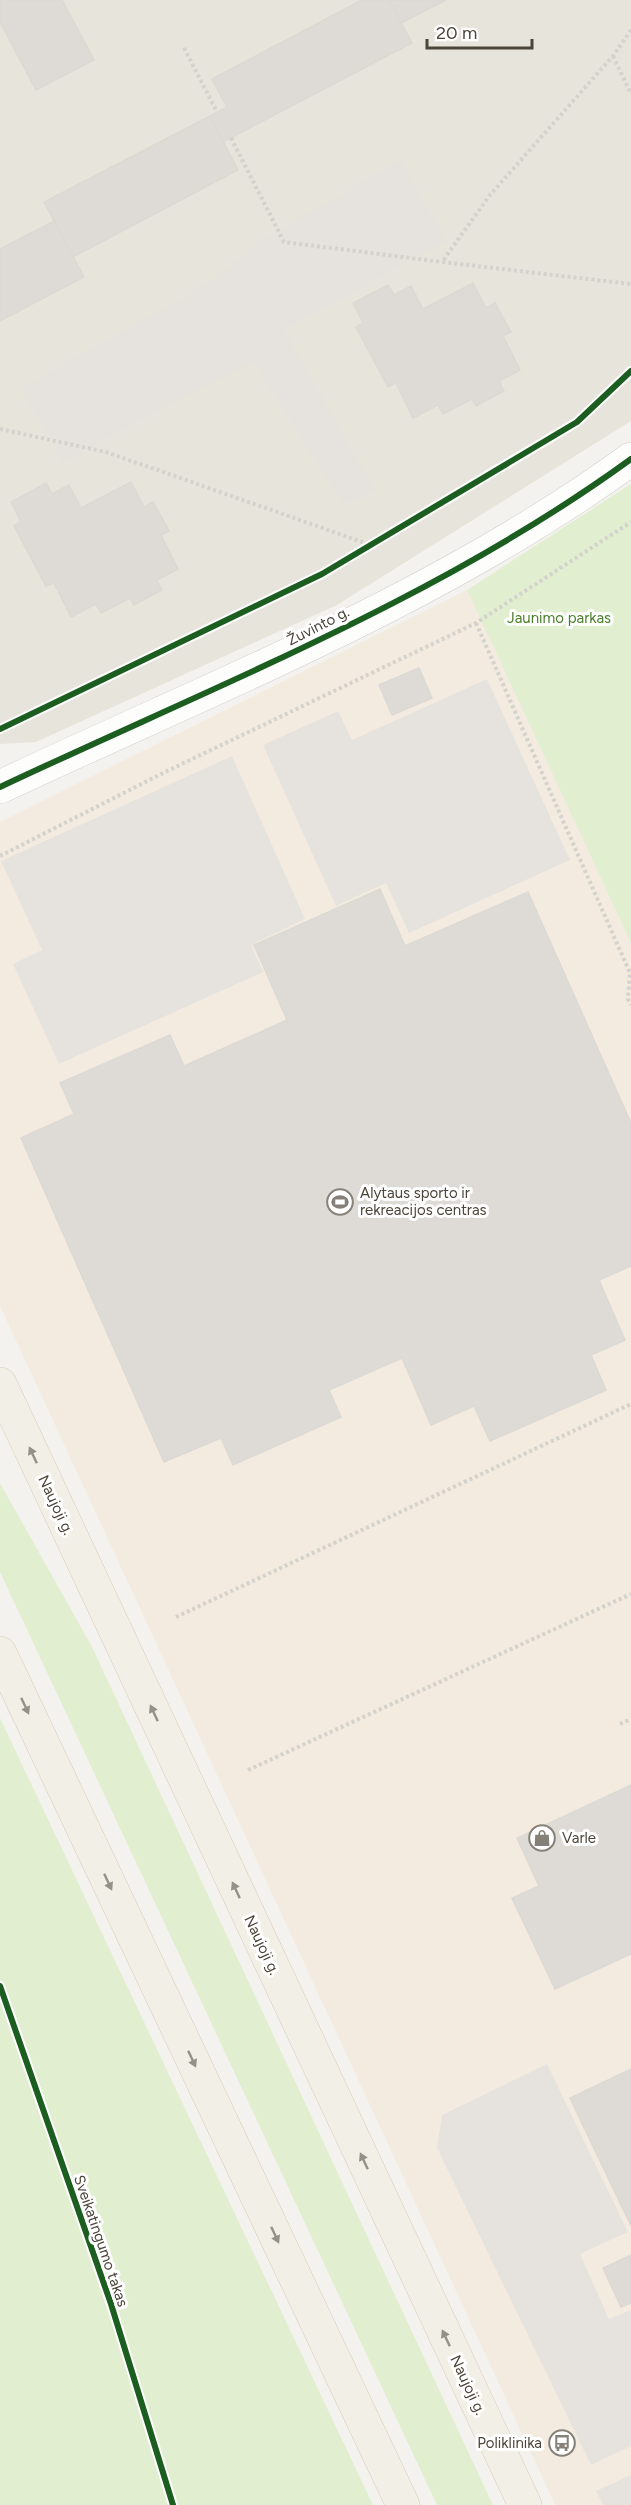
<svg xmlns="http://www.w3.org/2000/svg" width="631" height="2505" viewBox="0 0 631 2505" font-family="Figtree,sans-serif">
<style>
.residential{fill:#e7e4dc}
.commercial{fill:#f3ebdf}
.green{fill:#e1eecf}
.parking{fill:#e6e3df}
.building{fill:#dedbd6;stroke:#dcd9d4;stroke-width:1.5}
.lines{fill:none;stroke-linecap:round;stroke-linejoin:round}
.tertiary-casing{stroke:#d2d0cb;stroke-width:34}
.primary-casing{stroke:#d6cebb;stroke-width:34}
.path{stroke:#d3d2cc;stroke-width:4;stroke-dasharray:3 3;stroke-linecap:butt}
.tertiary{stroke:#fdfdfc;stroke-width:33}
.primary{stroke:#f2efe6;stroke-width:33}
.cycleway-casing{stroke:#fff;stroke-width:10}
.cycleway{stroke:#1b5e20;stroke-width:6}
.oneway{fill:#969187}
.labels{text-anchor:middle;stroke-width:6;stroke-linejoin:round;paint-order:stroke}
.park-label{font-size:15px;fill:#4a7f2a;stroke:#fff}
.street-label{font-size:15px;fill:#4b4439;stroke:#fff}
.poi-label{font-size:15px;fill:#4b4439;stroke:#fff;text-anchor:start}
</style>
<rect width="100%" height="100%" fill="#f4f2ee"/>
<!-- residential -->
<polygon class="residential" points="0,0 631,0 631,421 337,605 36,742 0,744"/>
<!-- commercial -->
<polygon class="commercial" points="467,590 631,943 631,2505 555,2505 0,1306 0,822"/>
<!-- green -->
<g class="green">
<polygon points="631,484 631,943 467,590"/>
<polygon points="0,1483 92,1647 493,2505 437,2505 0,1572"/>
<polygon points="0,1718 373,2505 0,2505"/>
</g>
<!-- parking -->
<g class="parking">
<polygon points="400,160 447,241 284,330 376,492 343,504 253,362 62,462 21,388 210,282 258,243"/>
<polygon points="487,679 570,860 409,933 386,883 336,906 263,745 338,711 352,740"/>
<polygon points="232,756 305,919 251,945 263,972 59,1064 13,964 42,950 1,861"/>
<polygon points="547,2064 628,2232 580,2254 609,2319 631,2310 631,2446 591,2465 437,2148 442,2115"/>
<polygon points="631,2475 631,2505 603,2505 596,2491"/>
</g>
<!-- building -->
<g class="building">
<polygon points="0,0 62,0 94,60 36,90 0,22"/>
<polygon points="362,0 389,0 412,43 223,142 210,116 227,107 212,79"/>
<polygon points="389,0 446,0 401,23"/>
<polygon points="210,116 238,170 73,257 44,202"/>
<polygon points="54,221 84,277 0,321 0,249"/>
<polygon points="473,283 486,308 495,303 511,332 503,336 520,370 499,381 504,391 476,406 472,399 443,414 438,405 413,418 396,383 388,387 356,327 363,323 353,303 388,285 394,295 411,286 423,309"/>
<polygon points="131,482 144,507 153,502 169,531 161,535 178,569 157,580 162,590 134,605 130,598 101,613 96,604 71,617 54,583 46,586 14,526 21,522 11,502 46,483 52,494 69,485 81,508"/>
<polygon points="419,668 432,698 392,715 379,685"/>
<polygon points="380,889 405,946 528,892 631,1123 631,1266 599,1280 625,1340 591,1355 606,1390 490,1441 474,1406 431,1425 402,1358 329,1390 341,1417 233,1465 221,1438 164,1462 21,1138 74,1114 60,1083 170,1035 184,1066 287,1020 254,945"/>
<polygon points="631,1785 631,1954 555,1989 512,1898 539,1886 517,1838"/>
<polygon points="631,2069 631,2226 570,2098"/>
<polygon points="631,2255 631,2303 621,2307 603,2268"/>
</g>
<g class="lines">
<!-- tertiary casing -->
<g class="tertiary-casing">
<path id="tertiary" d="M 0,787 C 214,686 439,599 631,459"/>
</g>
<!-- primary casing -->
<g class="primary-casing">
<g id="primary">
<polyline points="0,1384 525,2505"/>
<polyline points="0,1653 403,2505"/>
</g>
</g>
<!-- path -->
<g class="path">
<polyline points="631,30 613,56 490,195 442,262 631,284"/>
<polyline points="184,48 217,112"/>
<polyline points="613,56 631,94"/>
<polyline points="231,138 284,242 442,262"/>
<polyline points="0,429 106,452 371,545"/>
<polyline points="476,623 630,973 628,999 631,1005"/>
<polyline points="0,856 163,773 476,623 631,522"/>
<polyline points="176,1617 631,1404"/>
<polyline points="620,1724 631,1719"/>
<polyline points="248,1770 631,1594"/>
</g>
<!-- tertiary -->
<use href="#tertiary" class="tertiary"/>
<!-- primary -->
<use href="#primary" class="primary"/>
<!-- cycleway casing -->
<g class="cycleway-casing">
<g id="cycleway">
<polyline points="0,729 322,574 577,422 631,371"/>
<path d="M 0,787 C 214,686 439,599 631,459"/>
<polyline points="0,1986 111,2304 173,2505"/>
</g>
</g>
<!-- cycleway -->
<use href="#cycleway" class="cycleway"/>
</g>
<!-- one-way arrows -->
<defs><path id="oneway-solid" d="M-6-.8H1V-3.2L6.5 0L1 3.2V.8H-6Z" transform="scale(1.5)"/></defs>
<g class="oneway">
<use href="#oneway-solid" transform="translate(33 1455) rotate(-115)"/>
<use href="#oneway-solid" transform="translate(25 1706) rotate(65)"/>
<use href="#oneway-solid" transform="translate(154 1713) rotate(-115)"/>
<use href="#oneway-solid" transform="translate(108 1882) rotate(65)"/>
<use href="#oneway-solid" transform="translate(236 1890) rotate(-115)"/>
<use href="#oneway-solid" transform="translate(192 2059) rotate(65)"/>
<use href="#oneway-solid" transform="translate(364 2161) rotate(-115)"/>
<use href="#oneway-solid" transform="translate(275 2235) rotate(65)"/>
<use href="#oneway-solid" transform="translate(446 2338) rotate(-115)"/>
</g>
<!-- icons -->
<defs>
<g id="stadium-ring" transform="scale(1.35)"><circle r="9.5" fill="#fff" stroke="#868178" stroke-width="1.5"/><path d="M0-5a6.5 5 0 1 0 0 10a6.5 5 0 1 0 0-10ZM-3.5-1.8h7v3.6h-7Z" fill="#868178"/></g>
<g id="shop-ring" transform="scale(1.35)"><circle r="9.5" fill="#fff" stroke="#868178" stroke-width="1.5"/><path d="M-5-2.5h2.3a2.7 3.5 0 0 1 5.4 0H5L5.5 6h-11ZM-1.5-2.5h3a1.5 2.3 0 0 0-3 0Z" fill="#868178"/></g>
<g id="bus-ring" transform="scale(1.35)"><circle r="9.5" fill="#fff" stroke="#868178" stroke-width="1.5"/><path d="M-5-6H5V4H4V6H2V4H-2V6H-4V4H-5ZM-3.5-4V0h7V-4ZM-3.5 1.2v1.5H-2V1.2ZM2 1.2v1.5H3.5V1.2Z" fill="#868178"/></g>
</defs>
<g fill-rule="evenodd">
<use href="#stadium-ring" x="340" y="1202"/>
<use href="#shop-ring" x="542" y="1838"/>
<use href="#bus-ring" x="562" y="2443"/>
</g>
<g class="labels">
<!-- park labels -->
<g class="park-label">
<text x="559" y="623">Jaunimo parkas</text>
</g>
<!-- street labels -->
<g class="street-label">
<text transform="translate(318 626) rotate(-27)" y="5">Žuvinto g.</text>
<text transform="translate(56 1505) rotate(65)" y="5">Naujoji g.</text>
<text transform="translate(262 1945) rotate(65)" y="5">Naujoji g.</text>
<text transform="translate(101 2241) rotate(71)" y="5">Sveikatingumo takas</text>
<text transform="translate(468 2385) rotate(65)" y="5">Naujoji g.</text>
</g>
<!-- poi labels -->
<g class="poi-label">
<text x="360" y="1198">Alytaus sporto ir<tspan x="360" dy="17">rekreacijos centras</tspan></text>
<text x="562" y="1843">Varle</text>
<text x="542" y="2448" text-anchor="end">Poliklinika</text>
</g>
</g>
<!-- scale -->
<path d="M427 39v9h105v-9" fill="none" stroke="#4b4439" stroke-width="3"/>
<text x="436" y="39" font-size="18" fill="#4b4439" stroke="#ffffff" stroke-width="4.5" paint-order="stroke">20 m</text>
</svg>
